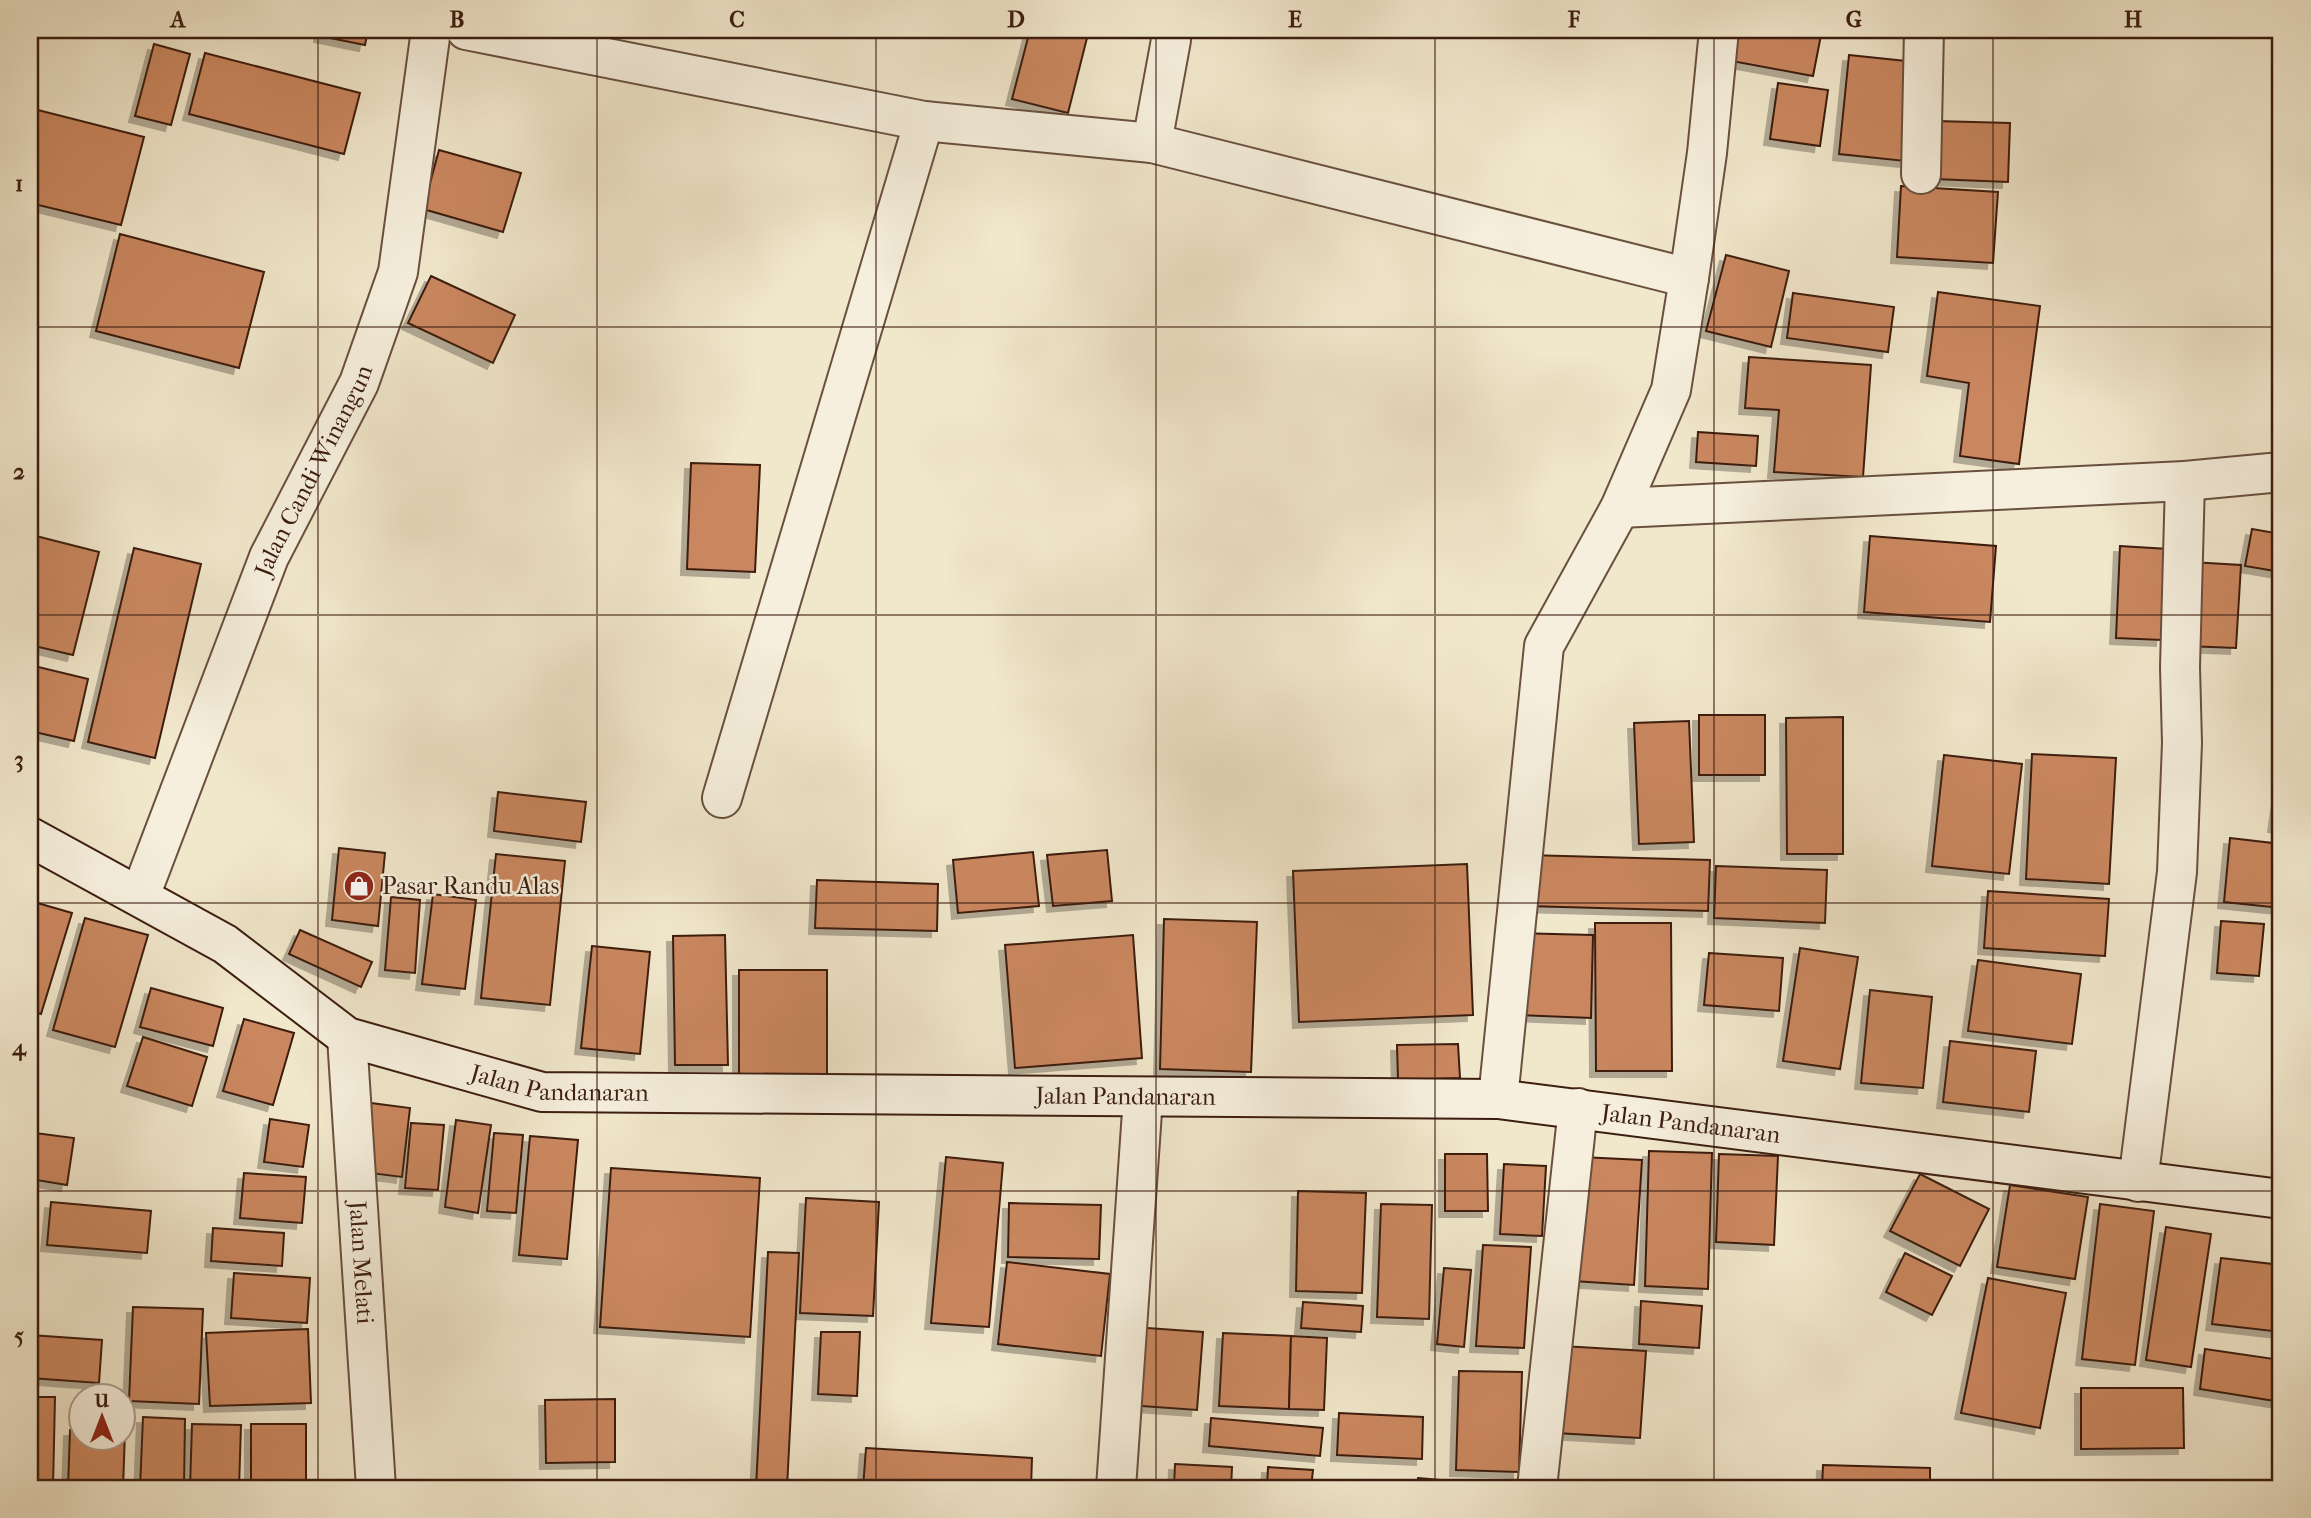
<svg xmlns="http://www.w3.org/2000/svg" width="2311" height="1518" viewBox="0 0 2311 1518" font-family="'IM FELL French Canon',serif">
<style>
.building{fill:#ca875f;stroke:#3c1d10;stroke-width:2;filter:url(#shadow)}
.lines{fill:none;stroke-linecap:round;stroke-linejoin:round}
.minor-casing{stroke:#69503f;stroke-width:42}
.secondary-casing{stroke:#3c1d10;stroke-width:42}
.minor{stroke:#f6efdd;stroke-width:38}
.secondary{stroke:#f6efdd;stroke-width:38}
.grid{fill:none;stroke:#3c1d10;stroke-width:2;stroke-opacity:0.55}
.labels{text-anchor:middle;stroke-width:5;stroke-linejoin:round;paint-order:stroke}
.street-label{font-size:24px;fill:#3c1d10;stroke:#f6efdd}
.poi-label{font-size:24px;fill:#3c1d10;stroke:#f6efdd;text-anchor:start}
.neatline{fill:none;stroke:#3c1d10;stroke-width:2.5}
.grid-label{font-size:23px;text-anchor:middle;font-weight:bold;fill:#3c1d10}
</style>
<defs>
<filter id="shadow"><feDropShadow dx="-6" dy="6" stdDeviation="0" flood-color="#0004"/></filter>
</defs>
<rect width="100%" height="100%" fill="#f1e7cb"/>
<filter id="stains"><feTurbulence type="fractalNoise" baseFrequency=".00286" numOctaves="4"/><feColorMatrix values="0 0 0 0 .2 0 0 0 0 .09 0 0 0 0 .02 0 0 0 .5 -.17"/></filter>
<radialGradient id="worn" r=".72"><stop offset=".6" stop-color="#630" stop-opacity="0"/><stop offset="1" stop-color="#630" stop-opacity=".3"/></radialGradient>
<!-- building -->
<g class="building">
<polygon points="321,30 368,30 365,45 320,36"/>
<polygon points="1030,30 1089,30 1068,113 1012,99"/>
<polygon points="1727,30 1822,30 1813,76 1721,59"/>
<polygon points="154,44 190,54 171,125 135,116"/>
<polygon points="205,53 360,93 344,154 189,114"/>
<polygon points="1849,55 1915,62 1905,161 1839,154"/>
<polygon points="1778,83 1828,90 1820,146 1770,139"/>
<polygon points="30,108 144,137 121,225 30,203"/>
<polygon points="1936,121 2010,123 2008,182 1934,179"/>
<polygon points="439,150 521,173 503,232 423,209"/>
<polygon points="1901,186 1998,192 1993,263 1897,257"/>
<polygon points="120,234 264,272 239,368 96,331"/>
<polygon points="1726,255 1789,271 1771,347 1706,331"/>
<polygon points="431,276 515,315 493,363 408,323"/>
<polygon points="1938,292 2040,306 2019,464 1960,456 1969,383 1927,376"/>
<polygon points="1793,293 1894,307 1888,352 1787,338"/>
<polygon points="1749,357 1871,365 1863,477 1774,472 1779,410 1745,408"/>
<polygon points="1698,432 1758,436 1756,466 1696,462"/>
<polygon points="691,463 760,465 755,572 687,569"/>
<polygon points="2252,529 2281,534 2281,572 2245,566"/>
<polygon points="36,536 99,552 73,655 30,645 30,561"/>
<polygon points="1870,536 1996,546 1990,622 1864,612"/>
<polygon points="2120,546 2168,549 2162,640 2116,638"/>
<polygon points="134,548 201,564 155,758 88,742"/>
<polygon points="2191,562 2241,565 2236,648 2186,646"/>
<polygon points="30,665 88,679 74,741 30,731"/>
<rect x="1699" y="715" width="66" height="60"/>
<polygon points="1843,717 1843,854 1787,854 1786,718"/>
<polygon points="1689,721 1694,842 1639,844 1634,723"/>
<polygon points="2032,754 2116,758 2109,884 2026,879"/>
<polygon points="1944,755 2022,764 2009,874 1932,866"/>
<polygon points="2281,778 2281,827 2274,826"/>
<polygon points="498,792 586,802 581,842 494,831"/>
<polygon points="2230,838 2281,844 2281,908 2224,902"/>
<polygon points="339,848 385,853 378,926 332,920"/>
<polygon points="1107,850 1112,901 1053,906 1047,855"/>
<polygon points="1033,852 1039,906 958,913 953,860"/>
<polygon points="496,854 565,861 550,1005 481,998"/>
<polygon points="1527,855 1710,860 1708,911 1526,906"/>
<polygon points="1467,864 1473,1015 1299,1022 1293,871"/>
<polygon points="1716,866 1827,870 1825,923 1714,918"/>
<polygon points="817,880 938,884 937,931 815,928"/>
<polygon points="1988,891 2109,899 2105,956 1984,948"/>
<polygon points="433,894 476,900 465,989 422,984"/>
<polygon points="391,897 420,900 415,973 385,970"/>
<polygon points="34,902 72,913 41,1014 30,1011 30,917"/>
<polygon points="85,918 148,935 115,1047 53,1030"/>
<polygon points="1164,919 1257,922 1251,1072 1160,1069"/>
<polygon points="2221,921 2264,924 2259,976 2217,973"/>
<polygon points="1595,923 1671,923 1672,1071 1596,1071"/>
<polygon points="300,930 372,962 361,987 289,954"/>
<polygon points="1519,933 1593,935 1591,1018 1516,1015"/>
<polygon points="725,935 728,1065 675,1065 673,936"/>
<polygon points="1133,935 1142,1058 1015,1068 1005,945"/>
<polygon points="592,946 650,952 640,1054 581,1048"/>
<polygon points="1800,948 1858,957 1840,1069 1783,1061"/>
<polygon points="1709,953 1783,958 1779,1011 1704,1005"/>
<polygon points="1978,960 2081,974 2072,1044 1968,1031"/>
<rect x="739" y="970" width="88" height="106"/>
<polygon points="151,988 223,1008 213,1046 140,1027"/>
<polygon points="1870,990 1932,997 1923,1088 1861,1083"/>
<polygon points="244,1019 294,1033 273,1105 223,1091"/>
<polygon points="143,1037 207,1057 192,1106 127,1086"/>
<polygon points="1950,1041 2036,1051 2029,1112 1943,1102"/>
<polygon points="1458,1044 1460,1078 1398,1080 1397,1045"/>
<polygon points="371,1103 410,1108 402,1177 362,1172"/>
<polygon points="270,1119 309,1125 303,1167 264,1162"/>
<polygon points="456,1120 491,1125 478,1213 445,1207"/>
<polygon points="411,1123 444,1125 438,1190 405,1188"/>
<polygon points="35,1133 74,1138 67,1185 30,1179"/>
<polygon points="494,1133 523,1135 516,1213 487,1211"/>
<polygon points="530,1136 578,1140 567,1259 519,1255"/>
<polygon points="1649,1151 1712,1153 1708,1289 1645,1286"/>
<polygon points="1445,1154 1487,1154 1488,1211 1445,1211"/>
<polygon points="1719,1154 1778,1156 1774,1245 1716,1242"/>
<polygon points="946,1157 1003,1163 989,1327 931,1323"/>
<polygon points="1581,1157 1642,1160 1634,1285 1573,1281"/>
<polygon points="1504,1164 1546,1166 1542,1236 1500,1234"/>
<polygon points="611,1168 760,1178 750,1337 600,1327"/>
<polygon points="244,1173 306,1177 302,1223 240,1218"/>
<polygon points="1920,1174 1989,1209 1960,1266 1890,1231"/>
<polygon points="2010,1185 2088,1197 2075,1279 1997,1267"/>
<polygon points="1298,1191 1366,1193 1362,1293 1296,1291"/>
<polygon points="806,1198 879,1202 873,1316 800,1313"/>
<polygon points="51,1202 151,1211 147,1253 47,1245"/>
<polygon points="1009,1203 1101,1205 1099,1259 1008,1257"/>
<polygon points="1381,1204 1432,1205 1429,1319 1377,1317"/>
<polygon points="2100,1204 2154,1211 2135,1365 2082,1359"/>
<polygon points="2166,1227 2211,1234 2191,1367 2146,1360"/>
<polygon points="213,1228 284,1233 282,1266 211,1261"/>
<polygon points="1483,1245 1531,1247 1524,1348 1476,1346"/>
<polygon points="768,1252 799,1253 787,1488 756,1488"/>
<polygon points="1905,1253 1952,1276 1932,1315 1886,1292"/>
<polygon points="2221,1258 2281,1265 2281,1332 2212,1324"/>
<polygon points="1007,1262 1110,1274 1101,1356 998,1344"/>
<polygon points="1444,1268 1471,1270 1464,1347 1437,1344"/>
<polygon points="234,1273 310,1278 307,1323 231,1318"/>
<polygon points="1988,1278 2066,1293 2040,1428 1961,1413"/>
<polygon points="1641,1301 1702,1306 1699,1348 1639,1344"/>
<polygon points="1303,1302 1363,1306 1361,1332 1301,1328"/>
<polygon points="133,1307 203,1309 199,1404 129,1401"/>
<polygon points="1133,1327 1203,1332 1197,1410 1128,1405"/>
<polygon points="308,1329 311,1403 210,1406 206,1333"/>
<polygon points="821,1332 860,1332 857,1396 818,1394"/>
<polygon points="1223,1333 1291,1336 1289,1409 1219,1406"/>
<polygon points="30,1335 102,1340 99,1383 30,1378"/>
<polygon points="1291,1336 1327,1338 1324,1410 1289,1409"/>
<polygon points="1562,1346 1646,1351 1640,1438 1556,1433"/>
<polygon points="2205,1349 2281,1360 2281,1402 2200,1389"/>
<polygon points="1459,1371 1522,1372 1519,1472 1456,1470"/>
<polygon points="2081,1388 2183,1388 2184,1448 2081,1449"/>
<polygon points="30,1397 55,1397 53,1488 30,1488"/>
<polygon points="615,1399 615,1462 546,1463 545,1400"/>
<polygon points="1339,1413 1423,1417 1422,1459 1337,1455"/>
<polygon points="143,1417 185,1419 184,1488 140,1488"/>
<polygon points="1211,1418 1323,1428 1320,1456 1209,1446"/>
<polygon points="192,1424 241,1425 239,1488 190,1488"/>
<rect x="251" y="1424" width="55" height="64"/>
<polygon points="70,1430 80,1430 80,1438 122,1438 125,1431 123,1488 68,1488"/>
<polygon points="866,1448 1032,1458 1031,1488 863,1488"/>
<polygon points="1175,1464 1232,1467 1231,1488 1174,1488"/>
<polygon points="1823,1465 1930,1468 1930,1488 1822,1488"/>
<polygon points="1268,1467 1313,1470 1311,1488 1267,1488"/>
<polygon points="1418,1478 1495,1485 1495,1488 1417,1488"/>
</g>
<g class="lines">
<!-- minor casing -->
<g class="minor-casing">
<g id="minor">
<polyline points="466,30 924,121 1152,143 1689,278 1707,153 1719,30"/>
<polyline points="1152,143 1171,40 1169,30"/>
<polyline points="1921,174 1924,30"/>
<polyline points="1620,508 2185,481 2281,472"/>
<polyline points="722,798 924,121"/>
<path id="s1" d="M 140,896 L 269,557 L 359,383 L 398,272 L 431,30"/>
<path id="s2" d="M 347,1037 L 376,1488"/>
<polyline points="1498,1099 1544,646 1620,508 1671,390 1689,278"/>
<polyline points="2138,1182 2177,872 2182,743 2180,667 2185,481"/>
<polyline points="1116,1488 1143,1097"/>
<polyline points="1537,1488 1578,1108"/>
</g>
</g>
<!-- secondary casing -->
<g class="secondary-casing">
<g id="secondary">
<path id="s3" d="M 30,837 L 225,944 L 347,1037 L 542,1092 L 1498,1099 L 2281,1199"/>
</g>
</g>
<!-- minor -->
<use href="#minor" class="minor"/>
<!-- secondary -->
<use href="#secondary" class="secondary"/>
</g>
<!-- grid -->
<path class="grid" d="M 318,30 L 318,1488M 597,30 L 597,1488M 876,30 L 876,1488M 1156,30 L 1156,1488M 1435,30 L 1435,1488M 1714,30 L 1714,1488M 1993,30 L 1993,1488M 30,327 L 2281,327M 30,615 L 2281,615M 30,903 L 2281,903M 30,1191 L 2281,1191"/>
<!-- icons -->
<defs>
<g id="shop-disc" transform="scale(1.575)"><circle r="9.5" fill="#8f2418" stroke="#f6efdd"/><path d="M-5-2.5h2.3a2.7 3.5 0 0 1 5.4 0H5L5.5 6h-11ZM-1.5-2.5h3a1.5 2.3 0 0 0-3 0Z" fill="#fff"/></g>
</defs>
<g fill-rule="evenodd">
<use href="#shop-disc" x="359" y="886"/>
</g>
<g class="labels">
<!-- street labels -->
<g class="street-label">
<text dy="8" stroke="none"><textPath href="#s1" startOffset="460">Jalan Candi Winangun</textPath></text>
<text dy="8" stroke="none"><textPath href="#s3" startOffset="595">Jalan Pandanaran</textPath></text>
<text dy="8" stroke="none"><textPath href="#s3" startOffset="1162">Jalan Pandanaran</textPath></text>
<text dy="8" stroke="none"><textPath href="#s3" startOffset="1729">Jalan Pandanaran</textPath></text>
<text dy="8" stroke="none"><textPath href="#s2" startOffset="226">Jalan Melati</textPath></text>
</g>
<!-- poi labels -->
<g class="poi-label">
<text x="382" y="894">Pasar Randu Alas</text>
</g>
</g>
<!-- margin -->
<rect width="2311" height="1518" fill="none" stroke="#f1e7cb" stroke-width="77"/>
<!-- north arrow -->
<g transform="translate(102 1417)"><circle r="33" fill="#f6efdd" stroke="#ac9b8b" stroke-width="2"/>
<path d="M0-5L12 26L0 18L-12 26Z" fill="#8f2418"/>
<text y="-10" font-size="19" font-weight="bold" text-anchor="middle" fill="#3c1d10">U</text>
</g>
<rect x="38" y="38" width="2234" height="1442" class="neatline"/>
<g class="grid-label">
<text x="178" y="27">A</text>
<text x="457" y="27">B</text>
<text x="737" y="27">C</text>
<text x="1016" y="27">D</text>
<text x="1295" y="27">E</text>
<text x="1574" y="27">F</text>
<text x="1854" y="27">G</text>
<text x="2133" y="27">H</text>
<text x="19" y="191">1</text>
<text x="19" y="479">2</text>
<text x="19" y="767">3</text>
<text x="19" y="1055">4</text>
<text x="19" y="1343">5</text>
</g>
<rect width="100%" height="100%" filter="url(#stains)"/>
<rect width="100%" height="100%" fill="url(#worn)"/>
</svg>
